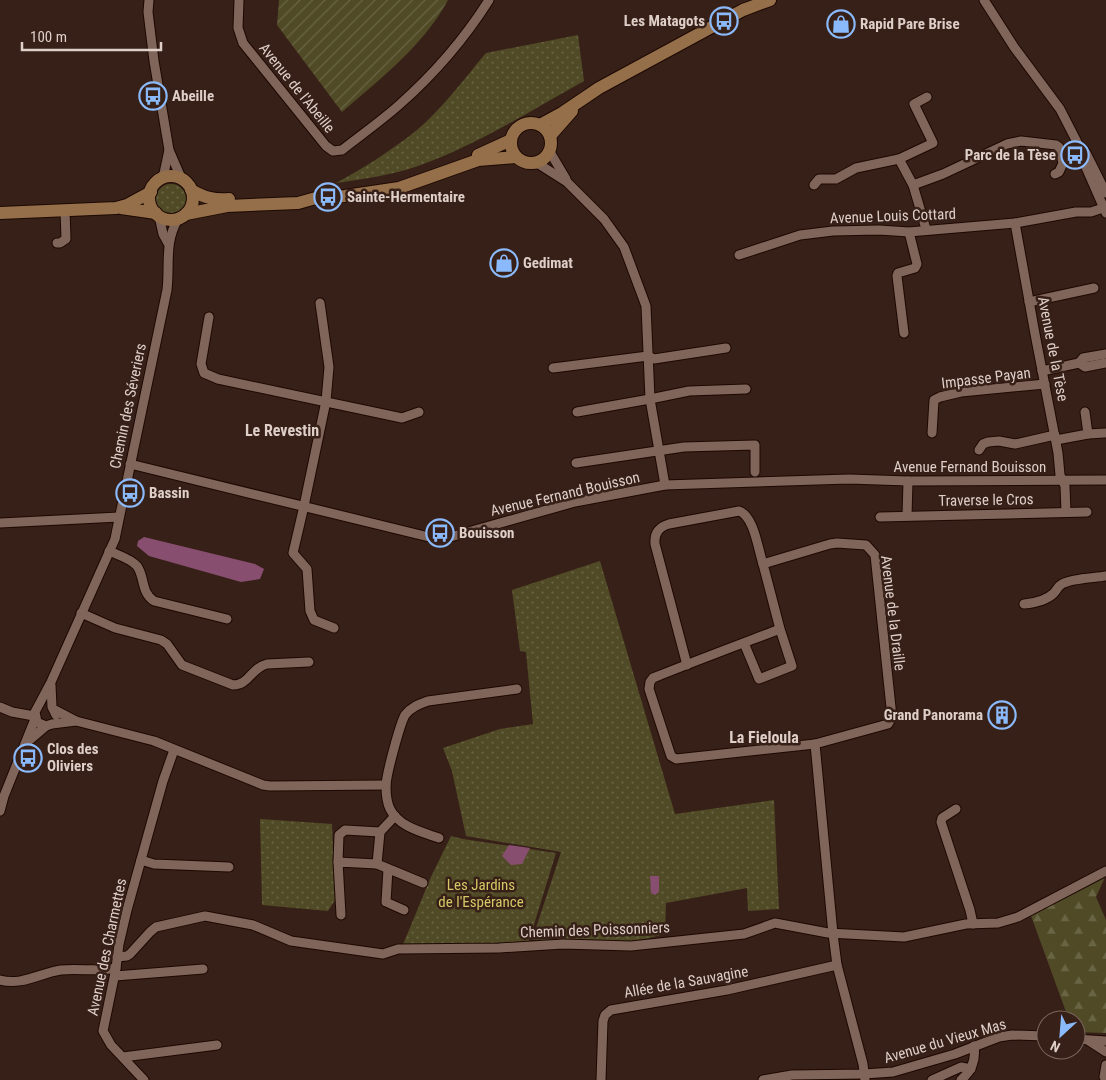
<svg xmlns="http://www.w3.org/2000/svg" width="1106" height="1080" viewBox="0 0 1106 1080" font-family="'Roboto Condensed',sans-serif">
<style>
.grass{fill:url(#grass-dots)}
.forest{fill:url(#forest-firs)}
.garden{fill:url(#garden-furrows)}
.water{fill:#884e70}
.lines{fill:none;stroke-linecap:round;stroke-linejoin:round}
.minor-casing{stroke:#1d0903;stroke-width:11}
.secondary-casing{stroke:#1d0903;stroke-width:14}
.minor{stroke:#80655a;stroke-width:9}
.secondary{stroke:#946f4a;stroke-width:12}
.labels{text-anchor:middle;stroke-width:5;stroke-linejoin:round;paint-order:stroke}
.poi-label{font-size:15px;font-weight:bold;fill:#dfcfc9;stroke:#372017;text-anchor:start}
.street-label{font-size:15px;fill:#dfcfc9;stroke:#372017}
.park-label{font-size:15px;fill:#d4c866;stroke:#372017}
.neighbourhood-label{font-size:16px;font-weight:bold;fill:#dfcfc9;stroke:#372017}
</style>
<defs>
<pattern id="grass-dots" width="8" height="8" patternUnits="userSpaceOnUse" patternTransform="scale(1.25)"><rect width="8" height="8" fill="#504b26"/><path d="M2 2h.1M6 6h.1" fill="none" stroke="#696444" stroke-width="1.8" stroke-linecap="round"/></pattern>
<pattern id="forest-firs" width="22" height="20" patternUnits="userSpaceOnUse" patternTransform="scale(1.25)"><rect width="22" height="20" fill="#504b26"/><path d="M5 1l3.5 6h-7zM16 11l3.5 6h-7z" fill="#696444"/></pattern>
<pattern id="garden-furrows" width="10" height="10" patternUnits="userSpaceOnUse" patternTransform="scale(1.25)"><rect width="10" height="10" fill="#504b26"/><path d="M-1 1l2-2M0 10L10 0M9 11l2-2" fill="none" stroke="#696444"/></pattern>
</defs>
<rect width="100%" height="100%" fill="#372017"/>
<!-- grass -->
<g class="grass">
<path d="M 578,35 L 584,81 C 530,111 477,145 418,166 C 392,175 363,179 336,183 C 364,168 392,150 417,130 C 443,108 464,79 486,53 Z"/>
<circle cx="171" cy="199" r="15"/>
<polygon points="600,561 675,814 774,800 779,909 748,911 747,888 666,903 665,934 633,942 532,940 561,852 466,836 452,771 443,748 500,729 533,724 526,652 520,651 512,590"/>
<polygon points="260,819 332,824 335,900 328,911 262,905"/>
<polygon points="451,836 463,839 556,853 528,944 402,947 430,879"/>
</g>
<!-- forest -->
<polygon class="forest" points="1106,875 1096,897 1106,920 1106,1033 1076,1032 1076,1020 1069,1020 1030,913"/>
<!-- garden -->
<path class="garden" d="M 279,0 L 448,0 C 423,46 381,78 342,112 L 277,25 Z"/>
<!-- water -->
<g class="water">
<polygon points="144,537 255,564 264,569 260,579 241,582 149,556 137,546 138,541"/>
<polygon points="509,845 530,848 522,864 511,865 502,856"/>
<polygon points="650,876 659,876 659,892 655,895 651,893"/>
</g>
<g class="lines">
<!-- minor casing -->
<g class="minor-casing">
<g id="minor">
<polyline points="149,0 148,12 154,61 169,150 182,180"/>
<path d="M 239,0 L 238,28 L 243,43 L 326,146 L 333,151 L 342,150 C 361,135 381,121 399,105 C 433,75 465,38 489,0"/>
<polyline points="984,0 1014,47 1060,109 1078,144 1081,156 1106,213"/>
<polyline points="1082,148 1086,153 1106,193"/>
<polyline points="550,152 566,179"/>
<polyline points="899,159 933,143 914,104 927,97"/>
<polyline points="537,163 567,182 604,219 624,247 646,306 650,399 665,485"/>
<polyline points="163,178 169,150"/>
<polyline points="814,185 819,179 836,179 856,168 899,159 913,185 926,229"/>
<polyline points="913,185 943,174 1007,144 1021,141 1056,145 1059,147 1063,163 1059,172 1055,174"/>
<polyline points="159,216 163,234 168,243"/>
<polyline points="1015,223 1035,334 1058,453 1060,475 1065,486 1066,512"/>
<polyline points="57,243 60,243 66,239 65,210"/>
<polyline points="739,255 800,235 833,231 879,230 909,232 1015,223 1076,212 1091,212 1106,207"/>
<polyline points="1029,302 1094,288"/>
<polyline points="320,303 329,367 326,401 304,506 293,553 307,569 310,611 314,620 334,628"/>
<polyline points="209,317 201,364 204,373 218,379 402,418 419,412"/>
<polyline points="904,333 897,276 898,273 915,268 917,264 909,232"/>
<polyline points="1079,363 1083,358 1106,354"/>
<polyline points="553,368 648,356 654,359 726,348"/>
<polyline points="1042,371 1079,363 1085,367 1106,363"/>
<polyline points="577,412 650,399 689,391 746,389"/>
<polyline points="1085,412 1088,434"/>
<polyline points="932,433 934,400 940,397 961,392 1045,384"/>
<polyline points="1056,440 1088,434 1105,433"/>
<polyline points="979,450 983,444 988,442 999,441 1015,444 1055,435"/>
<polyline points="576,463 684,447 755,445 755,472"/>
<polyline points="130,464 429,537 441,538 454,536 575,502 665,485 849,479 908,481 1106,480"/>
<polyline points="907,516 908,481"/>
<polyline points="880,517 1087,512"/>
<polyline points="0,523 119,517"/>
<path d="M 109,551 C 118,555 131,559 137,566 C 145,577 141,593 154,601 L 227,619"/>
<path d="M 1024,604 C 1035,603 1046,601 1054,593 C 1057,590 1058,586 1062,584 C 1072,578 1094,578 1106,576"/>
<path d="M 81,613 L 115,628 L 161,640 L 167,644 L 182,665 L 233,685 C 249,685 251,668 267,664 L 309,662"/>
<path d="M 744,643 L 759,679 L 792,666 L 780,629 L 763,564 L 830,544 L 837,543 L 866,545 L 875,555 L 892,717 L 888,724 L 815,744 L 676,759 L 671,756 L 649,689 L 650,682 L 653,678 C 695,661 738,645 780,629"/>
<path d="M 687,665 L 655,544 C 654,533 659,527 669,524 L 739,511 C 754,516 758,549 763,564"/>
<polyline points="51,685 52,707 56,715"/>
<polyline points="0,707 12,712 34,716"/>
<polyline points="55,710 76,721 154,741 263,785 270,786 386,785"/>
<path d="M 46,726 L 37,722 L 35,712 L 51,682 L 115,539 L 117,529 L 167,290 C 170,264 164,243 178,219"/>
<polyline points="26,743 46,726 52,724 76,721"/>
<polyline points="815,744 833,934 837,965 863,1064 865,1080"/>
<polyline points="956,809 942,818 941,822 970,910 973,924"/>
<polyline points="0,811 4,796 35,719"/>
<polyline points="395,816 380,832 377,864 423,883"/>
<path d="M 439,838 C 422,832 399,827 390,809 C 387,803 386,793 386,786 C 386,775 400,724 405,715 C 411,707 420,704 428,701 L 517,689"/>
<polyline points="141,860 154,864 229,867"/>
<polyline points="338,862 339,835 345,830 380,832"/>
<polyline points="388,869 386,902 404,910"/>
<polyline points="341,915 338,862 377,864"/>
<polyline points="117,957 127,956 130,954 150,932 156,927 205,916 253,925 291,941 383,954 398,949 499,948 563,944 631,946 744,934 775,923 828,933 904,937 966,924 998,923 1018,917 1106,871"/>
<polyline points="115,976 203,969"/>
<path d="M 0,980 C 22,986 40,973 61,970 C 79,968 98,972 116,968"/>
<polyline points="1076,1039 1106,1041"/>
<polyline points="1089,1041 1106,1052"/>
<polyline points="123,1057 217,1045"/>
<polyline points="1104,1077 1106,1065"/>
<polyline points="144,1080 111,1045 103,1031 116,968 119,944 127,910 163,781 174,750"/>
<polyline points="601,1080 603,1021 605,1015 611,1010 727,990 837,965"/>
<polyline points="763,1080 792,1075 864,1074 893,1072 955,1054 999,1037 1012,1035 1046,1036"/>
<polyline points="932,1080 961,1067 971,1069"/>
<path d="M 961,1080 C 972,1071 976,1059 974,1046"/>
</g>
</g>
<!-- secondary casing -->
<g class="secondary-casing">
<g id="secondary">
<circle cx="531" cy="143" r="20"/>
<polyline points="540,125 562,113 599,88 743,10 770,0"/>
<polyline points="550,136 572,111"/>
<polyline points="478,155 511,140"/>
<circle cx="171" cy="198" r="22"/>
<path d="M 191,190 C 205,198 214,200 229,199"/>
<polyline points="121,208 156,213"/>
<polyline points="0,213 116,208 127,205 151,192"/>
<polyline points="186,214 227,206 298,203 316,198 345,196 399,188 478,160 516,157"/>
</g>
</g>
<!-- minor -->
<use href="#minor" class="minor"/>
<!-- secondary -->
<use href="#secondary" class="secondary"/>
</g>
<!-- icons -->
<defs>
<g id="bus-ring" transform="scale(1.4375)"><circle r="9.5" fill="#372017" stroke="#8bbafc" stroke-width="1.5"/><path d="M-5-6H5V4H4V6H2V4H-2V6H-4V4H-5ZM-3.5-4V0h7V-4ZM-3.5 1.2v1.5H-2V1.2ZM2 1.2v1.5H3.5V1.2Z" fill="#8bbafc"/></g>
<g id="shop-ring" transform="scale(1.4375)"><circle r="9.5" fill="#372017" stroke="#8bbafc" stroke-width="1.5"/><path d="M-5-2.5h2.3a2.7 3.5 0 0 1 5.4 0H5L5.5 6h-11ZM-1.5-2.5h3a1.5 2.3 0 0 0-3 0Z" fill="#8bbafc"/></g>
<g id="building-ring" transform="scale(1.4375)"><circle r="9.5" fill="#372017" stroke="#8bbafc" stroke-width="1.5"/><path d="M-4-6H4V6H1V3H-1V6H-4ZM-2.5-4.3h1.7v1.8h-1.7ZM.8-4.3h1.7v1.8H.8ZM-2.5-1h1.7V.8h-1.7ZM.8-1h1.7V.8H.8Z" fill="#8bbafc"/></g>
</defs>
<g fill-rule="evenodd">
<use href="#bus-ring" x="724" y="21"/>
<use href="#shop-ring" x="841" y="24"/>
<use href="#bus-ring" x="153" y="96"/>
<use href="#bus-ring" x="1075" y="155"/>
<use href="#bus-ring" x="328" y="197"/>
<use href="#shop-ring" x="504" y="263"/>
<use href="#bus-ring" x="130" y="493"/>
<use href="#bus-ring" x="440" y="533"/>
<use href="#building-ring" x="1002" y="715"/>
<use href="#bus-ring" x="28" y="758"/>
</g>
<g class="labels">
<!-- poi labels -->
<g class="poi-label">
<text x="705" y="26" text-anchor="end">Les Matagots</text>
<text x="860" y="29">Rapid Pare Brise</text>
<text x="172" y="101">Abeille</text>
<text x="1056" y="160" text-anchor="end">Parc de la Tèse</text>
<text x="347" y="202">Sainte-Hermentaire</text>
<text x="523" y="268">Gedimat</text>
<text x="149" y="498">Bassin</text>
<text x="459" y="538">Bouisson</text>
<text x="983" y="720" text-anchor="end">Grand Panorama</text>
<text x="47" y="754">Clos des<tspan x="47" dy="17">Oliviers</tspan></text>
</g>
<!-- street labels -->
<g class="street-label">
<text transform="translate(297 88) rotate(51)" y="5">Avenue de l'Abeille</text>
<text transform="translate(893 216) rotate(-2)" y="5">Avenue Louis Cottard</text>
<text transform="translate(1053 349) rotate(79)" y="5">Avenue de la Tèse</text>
<text transform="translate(986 378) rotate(-7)" y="5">Impasse Payan</text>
<text transform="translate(128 406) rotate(-78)" y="5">Chemin des Séveriers</text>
<text x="970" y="472">Avenue Fernand Bouisson</text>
<text transform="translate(565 494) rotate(-13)" y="5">Avenue Fernand Bouisson</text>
<text transform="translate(986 500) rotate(-1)" y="5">Traverse le Cros</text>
<text transform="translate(893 613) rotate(83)" y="5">Avenue de la Draille</text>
<text transform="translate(595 930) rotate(-2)" y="5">Chemin des Poissonniers</text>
<text transform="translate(107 947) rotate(-78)" y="5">Avenue des Charmettes</text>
<text transform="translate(686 982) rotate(-10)" y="5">Allée de la Sauvagine</text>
<text transform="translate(945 1041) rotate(-16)" y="5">Avenue du Vieux Mas</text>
</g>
<!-- park labels -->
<g class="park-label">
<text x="481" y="890">Les Jardins<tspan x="481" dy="17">de l'Espérance</tspan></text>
</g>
<!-- neighbourhood labels -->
<g class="neighbourhood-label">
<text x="282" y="436">Le Revestin</text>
<text x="764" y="743">La Fieloula</text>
</g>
</g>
<!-- north arrow -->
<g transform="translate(1061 1035) rotate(206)"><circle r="24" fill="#372017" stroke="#7a665e"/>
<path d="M0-4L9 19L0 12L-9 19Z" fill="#8bbafc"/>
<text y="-8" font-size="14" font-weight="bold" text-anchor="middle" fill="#dfcfc9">N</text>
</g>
<!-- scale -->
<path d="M22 42v8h139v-8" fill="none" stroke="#dfcfc9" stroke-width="2.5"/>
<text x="30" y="42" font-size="15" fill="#dfcfc9" stroke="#372017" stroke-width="4" paint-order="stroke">100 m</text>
</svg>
